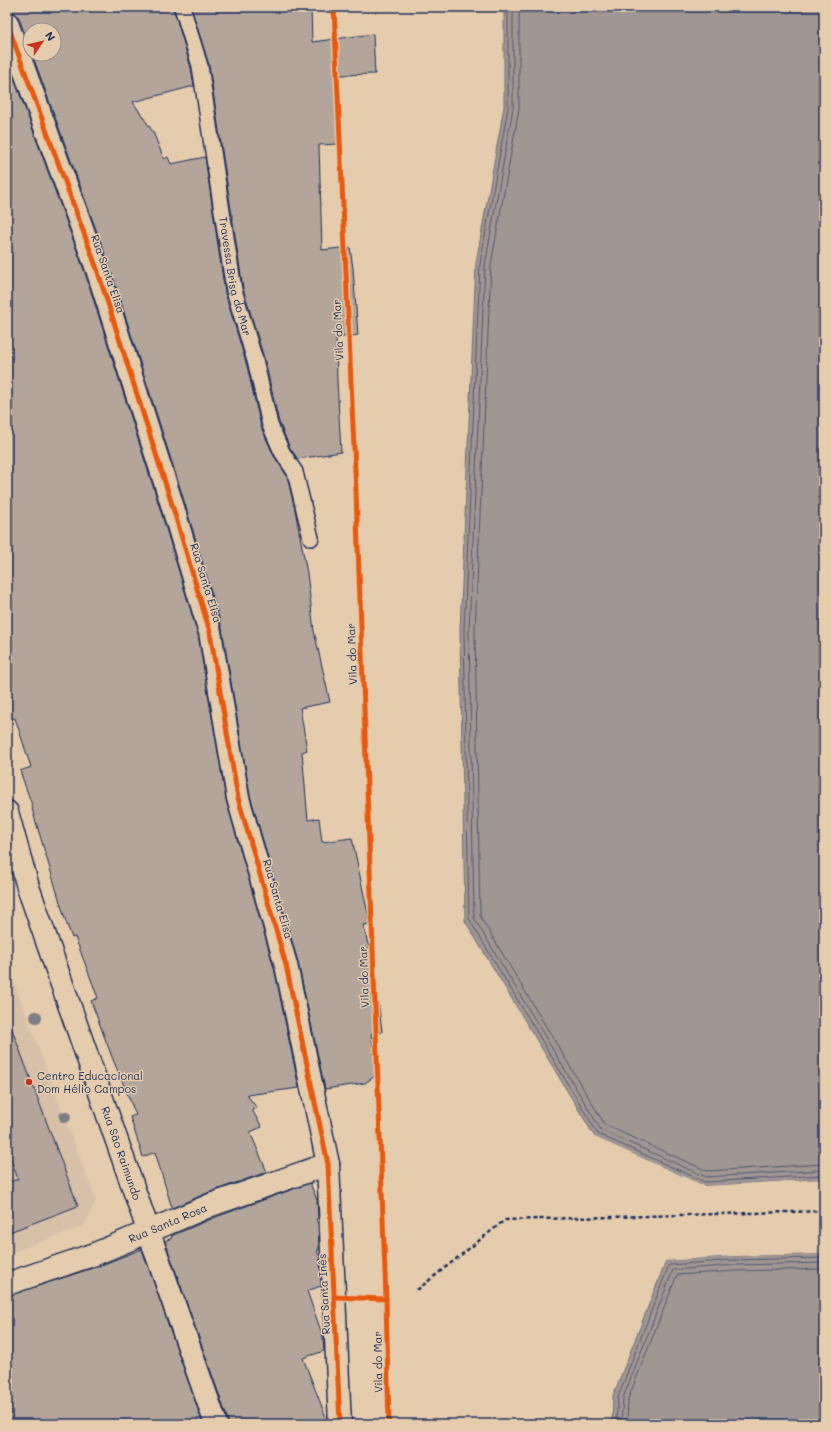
<svg xmlns="http://www.w3.org/2000/svg" width="831" height="1431" viewBox="0 0 831 1431" font-family="Mali,sans-serif">
<style>
.built{fill:#d6c0a7}
.water{fill:#a09692;stroke:#6b6d7d}
.pier{fill:#e5ccad}
.lines{fill:none;stroke-linecap:round;stroke-linejoin:round}
.shore{stroke:#505873;stroke-width:1}
.building{fill:#b3a599;stroke:#1b2f5e}
.lane-casing{stroke:#1b2f5e;stroke-width:18}
.street-casing{stroke:#1b2f5e;stroke-width:25}
.path{stroke:#1b2f5e;stroke-width:2.5;stroke-dasharray:4 3;stroke-linecap:butt}
.lane{stroke:#e5ccad;stroke-width:15}
.street{stroke:#e5ccad;stroke-width:22}
.cycleway-casing{stroke:#e5ccad;stroke-width:8}
.cycleway{stroke:#e8590c;stroke-width:5}
.tree{fill:#7f7d85}
.poi-dot{fill:#c8321e;stroke:#e5ccad;stroke-width:1.5}
.labels{text-anchor:middle;stroke-width:3;stroke-linejoin:round;paint-order:stroke}
.street-label{font-size:11px;fill:#1b2f5e;stroke:#e5ccad}
.poi-label{font-size:11px;fill:#1b2f5e;stroke:#e5ccad;text-anchor:start}
</style>
<rect width="100%" height="100%" fill="#e5ccad"/>
<filter id="ink" filterUnits="userSpaceOnUse"><feTurbulence type="fractalNoise" baseFrequency=".025" numOctaves="2"/><feDisplacementMap in="SourceGraphic" scale="8" xChannelSelector="R" yChannelSelector="G"/><feConvolveMatrix kernelMatrix="1 2 1 2 8 2 1 2 1" color-interpolation-filters="sRGB"/></filter>
<g filter="url(#ink)">
<!-- built -->
<polygon class="built" points="7,964 96,1201 84,1226 7,1254"/>
<!-- water -->
<g class="water">
<polygon points="504,7 824,7 824,1179 705,1186 595,1137 465,921 460,630 476,263 504,107"/>
<polygon points="824,1254 824,1424 612,1424 613,1396 666,1261 735,1256"/>
</g>
<!-- pier -->
<g class="pier">
<polygon points="592,1137 595,1137 705,1186 824,1179 824,1181 704,1188"/>
<polygon points="824,1252 824,1254 735,1256 664,1261 666,1259 735,1254"/>
</g>
<g class="lines">
<!-- shore -->
<g class="shore">
<polyline points="508,7 508,108 480,264 464,630 469,919 598,1134 705,1182 824,1175"/>
<polyline points="513,7 513,108 485,265 469,630 474,918 601,1130 706,1177 824,1170"/>
<polyline points="519,7 519,109 491,265 475,630 480,916 605,1125 707,1171 824,1164"/>
<polyline points="616,1424 618,1397 669,1265 735,1260 824,1258"/>
<polyline points="621,1424 623,1398 673,1270 735,1265 824,1263"/>
<polyline points="627,1424 628,1399 677,1275 736,1271 824,1269"/>
</g>
</g>
<!-- building -->
<g class="building">
<polygon points="7,7 173,7 191,68 194,86 133,102 153,132 164,159 168,157 171,164 205,157 225,293 247,366 261,427 274,456 287,476 295,510 307,573 314,631 330,702 300,708 307,750 302,752 308,820 319,818 322,842 352,838 370,924 363,925 374,966 382,1032 371,1034 378,1074 365,1083 325,1089 298,962 250,795 222,628 182,494 109,265 32,54 54,54 54,30 30,30 30,49 19,18 15,13 7,11"/>
<polygon points="191,7 311,7 312,42 373,34 375,74 339,75 338,144 319,145 322,250 350,247 353,268 358,335 336,338 337,381 341,452 298,459 290,448 279,422 265,361 243,288 209,65"/>
<polygon points="7,59 85,273 158,502 198,635 226,800 274,968 299,1088 247,1095 257,1108 252,1110 262,1127 250,1132 267,1172 207,1193 172,1208 155,1152 143,1157 130,1117 136,1115 112,1057 91,1001 98,998 75,937 72,938 66,922 32,809 33,808 20,771 31,767 15,718 7,720"/>
<polygon points="10,1024 78,1206 7,1233 7,1183 18,1179 7,1149 7,1025"/>
<polygon points="310,1183 317,1200 318,1218 316,1219 318,1224 319,1250 317,1251 320,1257 321,1286 307,1291 323,1337 324,1351 303,1358 327,1420 327,1424 228,1424 228,1420 165,1241 172,1238 171,1236 216,1217"/>
<polygon points="142,1249 203,1424 7,1424 7,1296 99,1266"/>
</g>
<g class="lines">
<!-- lane casing -->
<g class="lane-casing">
<g id="lane">
<path id="s1" d="M 182,7 L 200,66 L 234,290 L 256,364 L 270,425 L 282,452 L 295,472 L 311,538"/>
</g>
</g>
<!-- street casing -->
<g class="street-casing">
<g id="street">
<polyline points="7,23 97,269 170,498 210,632 238,798 286,965 328,1164 340,1424"/>
<path id="s2" d="M 7,812 L 28,887 L 216,1424"/>
<path id="s3" d="M 7,1284 L 95,1254 L 211,1205 L 328,1164"/>
</g>
</g>
<!-- path -->
<polyline class="path" points="417,1290 505,1220 824,1211"/>
<!-- lane -->
<use href="#lane" class="lane"/>
<!-- street -->
<use href="#street" class="street"/>
<!-- cycleway casing -->
<g class="cycleway-casing">
<g id="cycleway">
<polyline points="334,7 356,492 386,1299"/>
<polyline points="7,23 97,269 170,498 210,632 238,798 286,965 328,1164 340,1424"/>
<polyline points="334,1297 386,1299 389,1424"/>
</g>
</g>
<!-- cycleway -->
<use href="#cycleway" class="cycleway"/>
</g>
<!-- trees -->
<g class="tree">
<circle cx="36" cy="1017" r="6"/>
<circle cx="65" cy="1117" r="6"/>
</g>
</g>
<!-- markers -->
<circle class="poi-dot" cx="29" cy="1082" r="4"/>
<g class="labels">
<!-- street labels -->
<g class="street-label">
<text transform="translate(108 274) rotate(71)" y="4">Rua Santa Elisa</text>
<text dy="4" stroke="none"><textPath href="#s1" startOffset="275">Travessa Brisa do Mar</textPath></text>
<text transform="translate(338 330) rotate(-93)" y="4">Vila do Mar</text>
<text transform="translate(206 583) rotate(73)" y="4">Rua Santa Elisa</text>
<text transform="translate(352 654) rotate(-92)" y="4">Vila do Mar</text>
<text transform="translate(278 899) rotate(74)" y="4">Rua Santa Elisa</text>
<text transform="translate(364 977) rotate(-92)" y="4">Vila do Mar</text>
<text dy="4" stroke="none"><textPath href="#s2" startOffset="360">Rua São Raimundo</textPath></text>
<text dy="4" stroke="none"><textPath href="#s3" startOffset="172">Rua Santa Rosa</textPath></text>
<text transform="translate(324 1294) rotate(-93)" y="4">Rua Santa Inês</text>
<text transform="translate(378 1362) rotate(-91)" y="4">Vila do Mar</text>
</g>
<!-- poi labels -->
<g class="poi-label">
<text x="37" y="1080">Centro Educacional<tspan x="37" dy="13">Dom Hélio Campos</tspan></text>
</g>
</g>
<!-- margin -->
<rect width="831" height="1431" fill="none" stroke="#e5ccad" stroke-width="24"/>
<rect x="12" y="12" width="807" height="1407" fill="none" stroke="#1b2f5e" stroke-width="1.5" filter="url(#ink)"/>
<!-- north arrow -->
<g transform="translate(42 42) rotate(55)"><circle r="19" fill="#e5ccad" stroke="#948d8d"/>
<path d="M0-3L7 15L0 10L-7 15Z" fill="#c8321e"/>
<text y="-6" font-size="11" font-weight="bold" text-anchor="middle" fill="#1b2f5e">N</text>
</g>
</svg>
